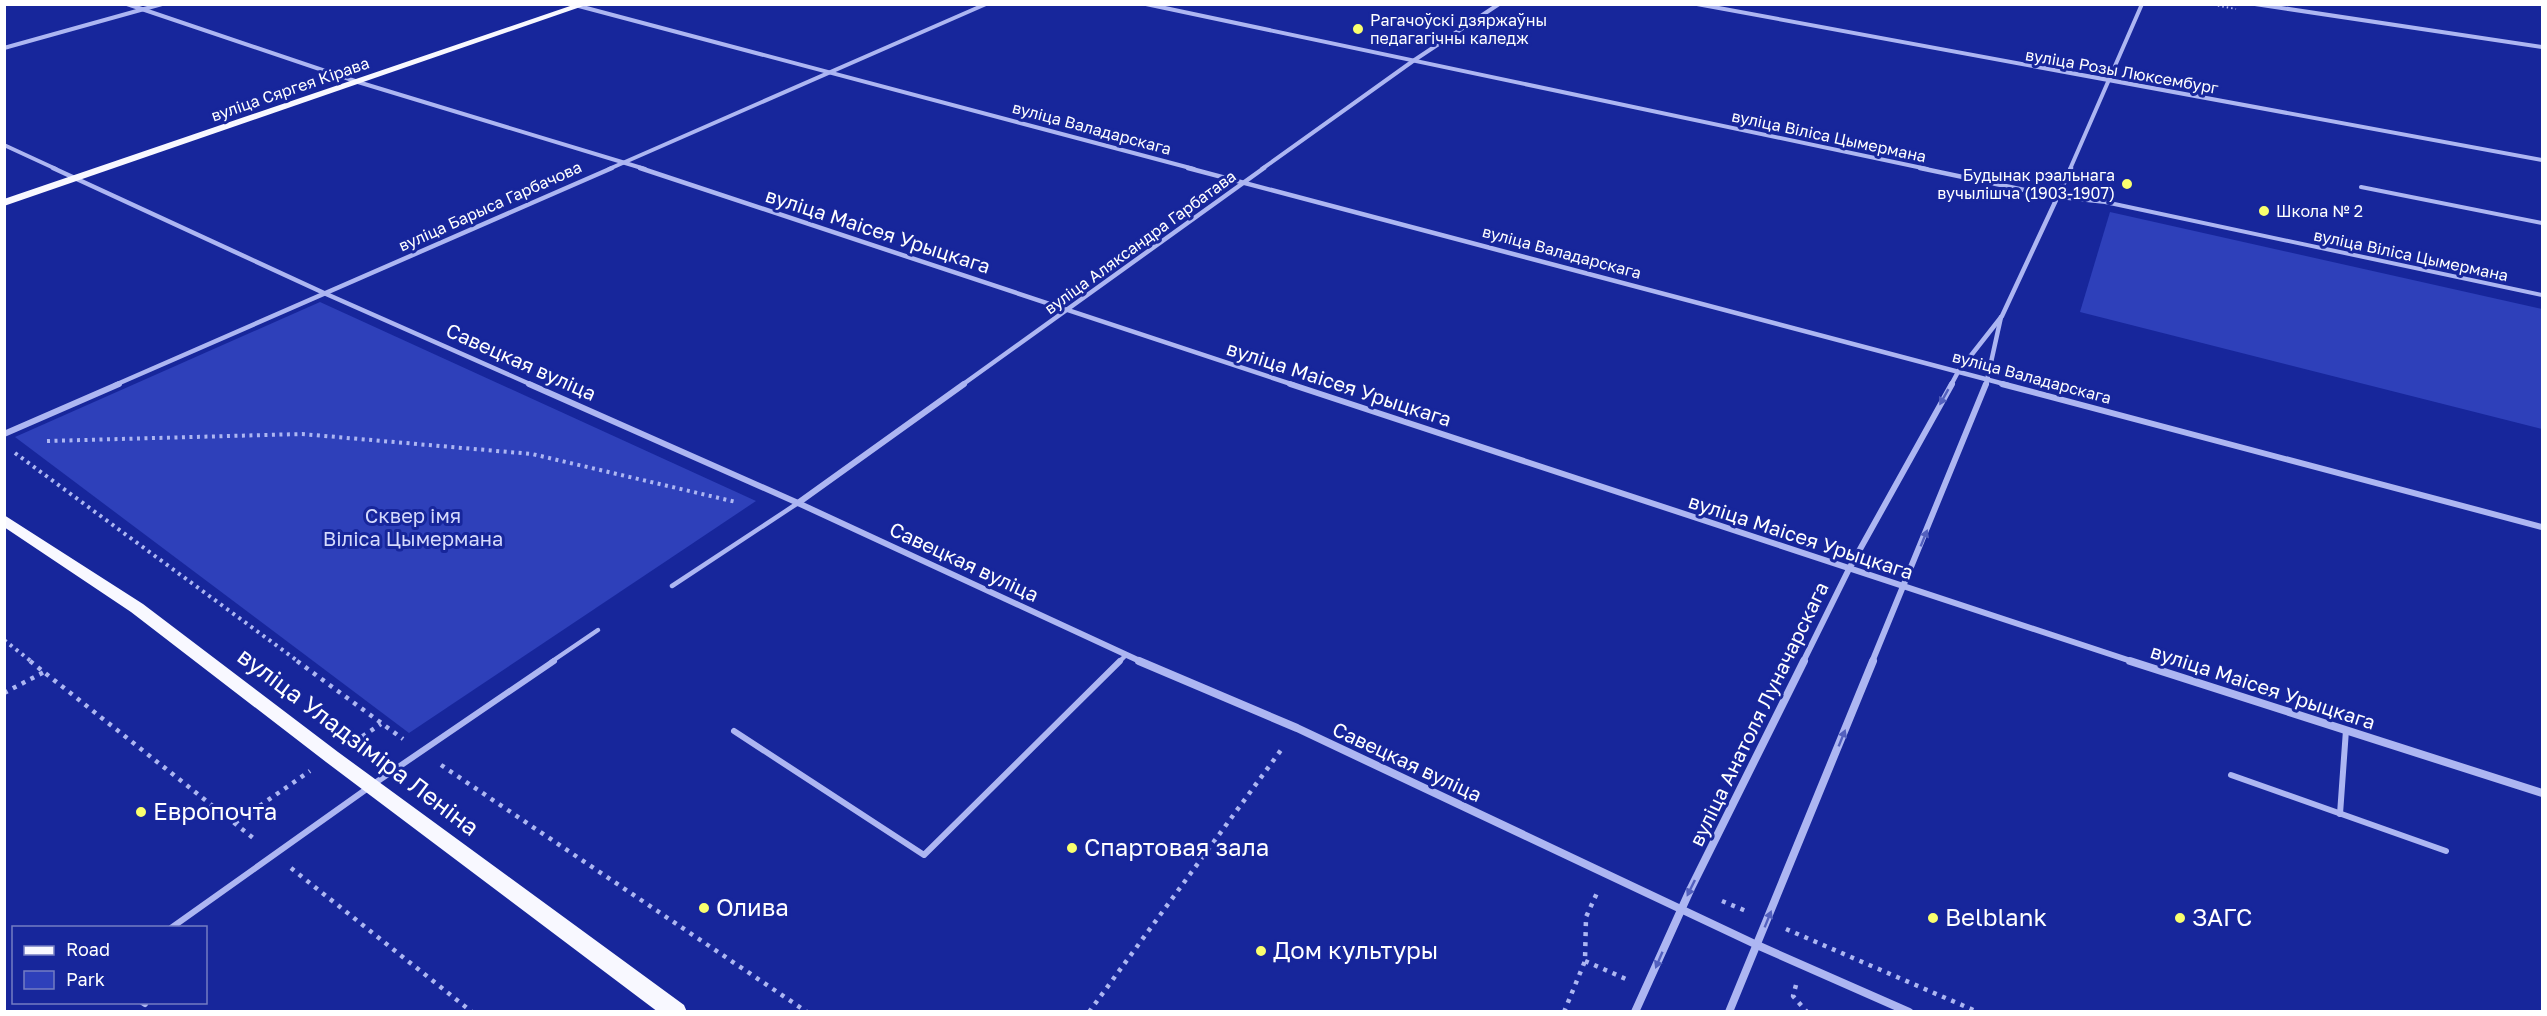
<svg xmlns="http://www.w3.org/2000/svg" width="2547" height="1016" viewBox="0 0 2547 1016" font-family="'Golos Text',sans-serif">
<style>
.green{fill:#2e40ba}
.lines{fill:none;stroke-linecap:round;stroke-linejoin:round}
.path-far2{stroke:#adb6f2;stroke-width:2;stroke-dasharray:1.5 3;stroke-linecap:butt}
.path-far1{stroke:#adb6f2;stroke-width:4;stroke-dasharray:3 4.5;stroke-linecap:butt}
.path{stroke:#adb6f2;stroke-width:4.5;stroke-dasharray:4 6;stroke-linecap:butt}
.service-far2{stroke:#adb6f2;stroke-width:4}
.service-far1{stroke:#adb6f2;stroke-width:4.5}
.service{stroke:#adb6f2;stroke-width:6}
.pedestrian{stroke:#adb6f2;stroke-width:4}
.minor-far3{stroke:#adb6f2;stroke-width:4}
.minor-far2{stroke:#adb6f2;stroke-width:4.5}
.minor-far1{stroke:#adb6f2;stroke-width:6}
.minor{stroke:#adb6f2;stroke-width:8}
.primary{fill:#f8f8ff;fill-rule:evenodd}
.oneway{fill:#5360be}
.poi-dot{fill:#faff6e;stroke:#17269b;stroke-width:2}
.labels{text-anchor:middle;stroke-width:6;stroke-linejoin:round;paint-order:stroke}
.far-poi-label{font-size:16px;fill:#fff;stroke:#17269b;text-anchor:start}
.far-street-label{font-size:16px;fill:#fff;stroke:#17269b}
.street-label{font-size:20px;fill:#fff;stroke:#17269b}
.park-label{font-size:20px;fill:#d5dafc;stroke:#17269b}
.near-street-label{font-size:24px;fill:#fff;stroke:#17269b}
.near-poi-label{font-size:24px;fill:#fff;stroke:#17269b;text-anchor:start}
</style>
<rect width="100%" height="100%" fill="#17269b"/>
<!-- green -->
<g class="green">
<polygon points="2110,212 2542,309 2542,429 2080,312"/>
<polygon points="320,302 756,501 409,733 15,437"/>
</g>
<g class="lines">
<!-- path-far2 -->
<polyline class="path-far2" points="2209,4 2236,9"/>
<!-- path-far1 -->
<g class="path-far1">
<polyline points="47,441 302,434 532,454 736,502"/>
<polyline points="15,453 299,662"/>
<polyline points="4,640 32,662"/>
</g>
<!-- path -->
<g class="path">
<polyline points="30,661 257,841"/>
<polyline points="297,661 403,739"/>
<polyline points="4,693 44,672"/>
<polyline points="354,742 381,724"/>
<polyline points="441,765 807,1012"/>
<polyline points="235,823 310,771"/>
<polyline points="291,868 472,1012"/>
<polyline points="1722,901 1746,911"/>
<polyline points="1786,929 1978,1012"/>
<polyline points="1585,961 1626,979"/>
<polyline points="1796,985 1793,996 1807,1012"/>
<polyline points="1089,1012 1284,746"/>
<polyline points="1564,1012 1585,961 1586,917 1597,893"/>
</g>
<!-- service-far2 -->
<polyline class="service-far2" points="2361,187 2542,223"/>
<!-- service-far1 -->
<g class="service-far1">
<polyline points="672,586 798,503"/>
<polyline points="551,662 598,630"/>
<polyline points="1119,662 1126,655"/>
</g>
<!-- service -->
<g class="service">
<polyline points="734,731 924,855 1120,661"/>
<polyline points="2231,775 2446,851"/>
<polyline points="375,783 554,661"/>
<polyline points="2340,814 2346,730"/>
<polyline points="171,928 368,788"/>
<polyline points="142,1002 145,1004"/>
</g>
<!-- pedestrian -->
<polyline class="pedestrian" points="2058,197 2105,202 2542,295"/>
<!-- minor-far3 -->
<g class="minor-far3">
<polyline points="127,4 358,82 645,169"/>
<polyline points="1146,4 1927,169"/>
<polyline points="1697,4 2542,160"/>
<polyline points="2255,4 2542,47"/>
<polyline points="575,5 1194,169"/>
<polyline points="4,48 162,4"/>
<polyline points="4,145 56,169"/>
<polyline points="609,169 986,4"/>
<polyline points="1262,169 1413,61 1499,4"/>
<polyline points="2070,169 2142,4"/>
</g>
<!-- minor-far2 -->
<g class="minor-far2">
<polyline points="53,168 324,293 532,385"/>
<polyline points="640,168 1294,385"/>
<polyline points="1188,168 2008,385"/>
<polyline points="1920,168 2058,197"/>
<polyline points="115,385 612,168"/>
<polyline points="962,385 1264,168"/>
<polyline points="1951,385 1958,372 2002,316 2071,168"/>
<polyline points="1986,385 2001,317"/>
</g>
<!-- minor-far1 -->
<g class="minor-far1">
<polyline points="529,384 798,503 1142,662"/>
<polyline points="1290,384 2134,662"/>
<polyline points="2002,384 2542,527"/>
<polyline points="4,434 119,384"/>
<polyline points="798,503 964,384"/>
<polyline points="1803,662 1849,569 1952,384"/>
<polyline points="1872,662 1986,384"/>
</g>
<!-- minor -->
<g class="minor">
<polyline points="1139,661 1297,728 1757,945 1909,1012"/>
<polyline points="2130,661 2542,793"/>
<polyline points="1635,1012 1691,888 1804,661"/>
<polyline points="1729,1012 1873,661"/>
</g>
<!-- primary -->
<g class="primary">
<polygon points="576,4 589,4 4,206 4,199"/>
<polygon points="4,515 143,604 338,752 684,1005 687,1012 658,1012 326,762 131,612 4,527"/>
</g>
</g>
<!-- one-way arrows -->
<defs><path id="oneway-solid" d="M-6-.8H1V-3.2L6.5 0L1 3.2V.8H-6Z" transform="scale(1.5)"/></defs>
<g class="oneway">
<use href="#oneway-solid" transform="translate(1944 397) rotate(119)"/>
<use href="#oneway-solid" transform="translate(1924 538) rotate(-68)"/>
<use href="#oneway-solid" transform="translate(1842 738) rotate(-68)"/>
<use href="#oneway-solid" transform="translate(1691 888) rotate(116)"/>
<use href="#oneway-solid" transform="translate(1768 919) rotate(-68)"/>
<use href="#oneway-solid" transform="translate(1659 960) rotate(113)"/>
</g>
<!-- markers -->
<g class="poi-dot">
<circle cx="1358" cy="29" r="6"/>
<circle cx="2127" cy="184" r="6"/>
<circle cx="2264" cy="211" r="6"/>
<circle cx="141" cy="812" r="6"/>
<circle cx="1072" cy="848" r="6"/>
<circle cx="704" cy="908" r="6"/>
<circle cx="1933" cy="918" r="6"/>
<circle cx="2180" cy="918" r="6"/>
<circle cx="1261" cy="951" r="6"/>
</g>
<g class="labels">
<!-- far-poi labels -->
<g class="far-poi-label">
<text x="1370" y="26">Рагачоўскі дзяржаўны<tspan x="1370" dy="18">педагагічны каледж</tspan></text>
<text x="2115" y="181" text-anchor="end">Будынак рэальнага<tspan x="2115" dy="18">вучылішча (1903-1907)</tspan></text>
<text x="2276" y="217">Школа № 2</text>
</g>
<!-- far-street labels -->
<g class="far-street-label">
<text transform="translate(2122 71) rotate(10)" y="6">вуліца Розы Люксембург</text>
<text transform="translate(290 89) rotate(-19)" y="6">вуліца Сяргея Кірава</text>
<text transform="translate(1092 128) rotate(15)" y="6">вуліца Валадарскага</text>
<text transform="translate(1829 136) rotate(12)" y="6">вуліца Віліса Цымермана</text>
<text transform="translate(490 206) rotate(-24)" y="6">вуліца Барыса Гарбачова</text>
<text transform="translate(1140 242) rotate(-36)" y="6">вуліца Аляксандра Гарбатава</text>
<text transform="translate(1562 252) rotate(15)" y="6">вуліца Валадарскага</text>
<text transform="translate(2411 255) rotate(12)" y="6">вуліца Віліса Цымермана</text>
<text transform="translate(2032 377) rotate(15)" y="6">вуліца Валадарскага</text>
</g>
<!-- street labels -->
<g class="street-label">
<text transform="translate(878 231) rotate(18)" y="7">вуліца Маісея Урыцкага</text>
<text transform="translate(521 362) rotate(24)" y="7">Савецкая вуліца</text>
<text transform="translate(1339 384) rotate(18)" y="7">вуліца Маісея Урыцкага</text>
<text transform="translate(1801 537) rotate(18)" y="7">вуліца Маісея Урыцкага</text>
<text transform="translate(964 562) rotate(25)" y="7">Савецкая вуліца</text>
<text transform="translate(2263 687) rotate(18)" y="7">вуліца Маісея Урыцкага</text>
<text transform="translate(1759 714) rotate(-64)" y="7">вуліца Анатоля Луначарскага</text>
<text transform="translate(1407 762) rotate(25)" y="7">Савецкая вуліца</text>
</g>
<!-- park labels -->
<g class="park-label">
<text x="413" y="523">Сквер імя<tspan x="413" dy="23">Віліса Цымермана</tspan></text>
</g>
<!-- near-street labels -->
<g class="near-street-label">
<text transform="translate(358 742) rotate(37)" y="8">вуліца Уладзіміра Леніна</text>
</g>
<!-- near-poi labels -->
<g class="near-poi-label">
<text x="153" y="820">Европочта</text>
<text x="1084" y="856">Спартовая зала</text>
<text x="716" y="916">Олива</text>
<text x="1945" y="926">Belblank</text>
<text x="2192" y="926">ЗАГС</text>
<text x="1273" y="959">Дом культуры</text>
</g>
</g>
<!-- border -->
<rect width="2547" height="1016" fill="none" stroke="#ffffff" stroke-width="12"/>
<!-- legend -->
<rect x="12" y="926" width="195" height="78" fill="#17269b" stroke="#747dc3" stroke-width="1.5"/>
<rect x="24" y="946" width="30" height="9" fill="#f8f8ff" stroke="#747dc3" stroke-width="1.5"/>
<text x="66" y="956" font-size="18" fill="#ffffff">Road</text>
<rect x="24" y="971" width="30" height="18" fill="#2e40ba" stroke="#747dc3" stroke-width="1.5"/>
<text x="66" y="986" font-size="18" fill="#ffffff">Park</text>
</svg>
